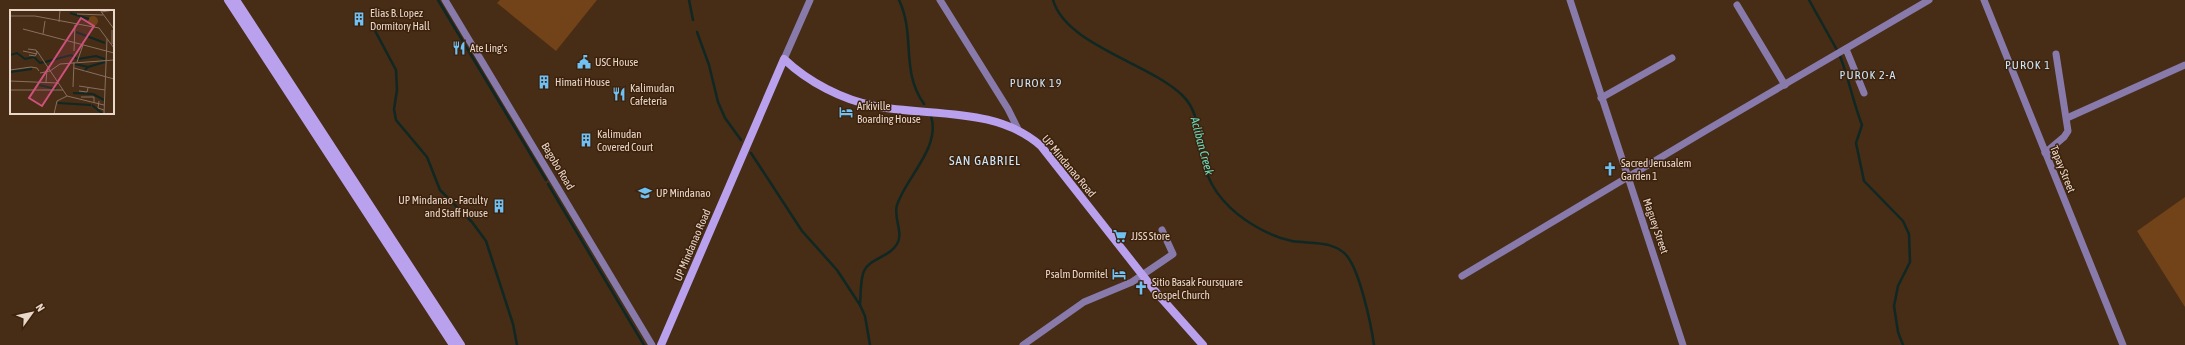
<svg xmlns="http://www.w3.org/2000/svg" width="2185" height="345" viewBox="0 0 2185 345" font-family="'Asap Condensed',sans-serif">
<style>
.green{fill:#724219}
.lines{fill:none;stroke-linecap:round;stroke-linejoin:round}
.stream{stroke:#0f2823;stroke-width:2.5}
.street{stroke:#887aaa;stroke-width:7}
.secondary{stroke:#b9a1ee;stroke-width:8}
.labels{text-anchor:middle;stroke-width:3;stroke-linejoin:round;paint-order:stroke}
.poi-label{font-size:11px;fill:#e9d7ca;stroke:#3c220c;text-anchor:start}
.street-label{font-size:11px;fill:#e9d7ca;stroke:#3c220c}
.neighbourhood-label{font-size:12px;letter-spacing:1px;fill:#cbe7fb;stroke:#3c220c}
.water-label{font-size:12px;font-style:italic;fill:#65e0c7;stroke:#3c220c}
.quarter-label{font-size:13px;letter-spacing:1px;fill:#cbe7fb;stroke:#3c220c}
.inset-river{fill:none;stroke:#0f2823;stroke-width:2}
.inset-road{fill:none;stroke:#88705e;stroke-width:1}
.view{fill:#ce517c;fill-opacity:0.15;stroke:#ce517c;stroke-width:2}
.inset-edge{fill:none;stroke:#e9d7ca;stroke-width:2}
</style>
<rect width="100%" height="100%" fill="#472c16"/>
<!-- green -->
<g class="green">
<polygon points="500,0 597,0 556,51 497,3"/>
<polygon points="2185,197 2185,307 2137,231"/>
</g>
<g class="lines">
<!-- stream -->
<g class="stream">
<polyline points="438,0 546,180"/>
<polyline points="689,0 693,20"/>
<path d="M 899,0 C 916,36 900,70 924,104"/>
<path d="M 1053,0 C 1066,45 1149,63 1182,95 C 1202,114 1196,138 1203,163 C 1207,176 1214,190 1223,200 C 1239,219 1268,236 1292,241 C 1310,244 1334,240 1347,256 C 1360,272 1371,324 1374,345"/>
<polyline points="1809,0 1837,50"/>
<polyline points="372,25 396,70 397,90 394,109 396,120 427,157 440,190 472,222 486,241 513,324 517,345"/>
<polyline points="697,32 709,65 718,102 725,118 741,140"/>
<path d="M 1840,56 C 1849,79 1853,102 1862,125 L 1856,143 L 1864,181 L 1903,221 L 1909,234 L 1910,262 L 1898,286 L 1894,306 L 1898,332 L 1903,345"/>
<polyline points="751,153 802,231 837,270 860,305 865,316 870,345"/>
<polyline points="548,184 644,345"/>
<path d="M 860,304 C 861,294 860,280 864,271 C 870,258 890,257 897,244 C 904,233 893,218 897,205 C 906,177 941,148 931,116"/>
</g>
<!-- street -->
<g class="street">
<polyline points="445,0 652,345"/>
<polyline points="940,0 1008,109 1019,131"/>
<polyline points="1570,0 1683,345"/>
<polyline points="1984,0 2123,345"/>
<polyline points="1737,5 1785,85"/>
<polyline points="1846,49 1864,93"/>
<polyline points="784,59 810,0"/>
<polyline points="1601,98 1672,58"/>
<polyline points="2067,118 2185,65"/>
<polyline points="2045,153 2064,137 2068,131 2056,54"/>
<polyline points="1462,276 1705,131 1929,0"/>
<polyline points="1023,345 1084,302 1132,282 1173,254 1162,230"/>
</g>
<!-- secondary -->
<g class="secondary">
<polyline points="228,0 453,345"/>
<polyline points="236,0 461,345"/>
<path d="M 661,345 L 784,59 C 808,82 843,100 875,106 C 929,117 996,106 1041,146 L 1155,291 L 1203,345"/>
</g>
</g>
<!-- icons -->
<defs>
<g id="building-bare" transform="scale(1.08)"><path d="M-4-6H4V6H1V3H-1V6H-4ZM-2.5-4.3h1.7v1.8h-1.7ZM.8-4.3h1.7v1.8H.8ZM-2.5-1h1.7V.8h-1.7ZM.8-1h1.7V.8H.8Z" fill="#70c1f4" stroke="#3c220c" stroke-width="2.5" paint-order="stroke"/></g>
<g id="restaurant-bare" transform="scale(1.08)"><path d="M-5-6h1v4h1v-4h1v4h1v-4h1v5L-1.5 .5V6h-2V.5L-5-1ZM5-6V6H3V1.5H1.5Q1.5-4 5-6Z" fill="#70c1f4" stroke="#3c220c" stroke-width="2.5" paint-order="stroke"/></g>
<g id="civic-bare" transform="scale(1.08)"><path d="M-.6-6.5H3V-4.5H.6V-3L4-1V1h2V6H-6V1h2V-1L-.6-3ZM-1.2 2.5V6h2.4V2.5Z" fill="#70c1f4" stroke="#3c220c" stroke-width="2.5" paint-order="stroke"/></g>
<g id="hotel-bare" transform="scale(1.08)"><path d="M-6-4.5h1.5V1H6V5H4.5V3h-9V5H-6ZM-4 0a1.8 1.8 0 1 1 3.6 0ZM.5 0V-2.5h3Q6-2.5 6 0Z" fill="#70c1f4" stroke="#3c220c" stroke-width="2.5" paint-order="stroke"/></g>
<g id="church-bare" transform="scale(1.08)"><path d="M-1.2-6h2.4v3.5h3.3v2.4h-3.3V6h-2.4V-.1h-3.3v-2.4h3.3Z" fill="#70c1f4" stroke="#3c220c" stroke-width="2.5" paint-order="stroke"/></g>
<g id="university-bare" transform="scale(1.08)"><path d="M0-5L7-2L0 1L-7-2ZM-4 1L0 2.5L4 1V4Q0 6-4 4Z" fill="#70c1f4" stroke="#3c220c" stroke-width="2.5" paint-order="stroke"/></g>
<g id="supermarket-bare" transform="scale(1.08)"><path d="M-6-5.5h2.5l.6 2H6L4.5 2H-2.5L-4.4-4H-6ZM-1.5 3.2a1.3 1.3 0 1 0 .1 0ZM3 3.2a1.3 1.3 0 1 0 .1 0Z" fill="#70c1f4" stroke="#3c220c" stroke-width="2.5" paint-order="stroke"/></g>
</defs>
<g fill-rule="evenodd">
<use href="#building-bare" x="359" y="19"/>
<use href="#restaurant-bare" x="459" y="48"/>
<use href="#civic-bare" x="584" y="62"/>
<use href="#building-bare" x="544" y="82"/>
<use href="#restaurant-bare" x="619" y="94"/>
<use href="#hotel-bare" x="846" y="112"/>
<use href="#building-bare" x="586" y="140"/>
<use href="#church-bare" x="1610" y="169"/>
<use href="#university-bare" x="645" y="193"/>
<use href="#building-bare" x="499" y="206"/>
<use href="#supermarket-bare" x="1120" y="236"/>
<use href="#hotel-bare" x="1119" y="274"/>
<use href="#church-bare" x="1141" y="288"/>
</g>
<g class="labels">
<!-- poi labels -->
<g class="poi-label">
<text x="370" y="17">Elias B. Lopez<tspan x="370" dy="13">Dormitory Hall</tspan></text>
<text x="470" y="52">Ate Ling's</text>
<text x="595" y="66">USC House</text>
<text x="555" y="86">Himati House</text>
<text x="630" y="92">Kalimudan<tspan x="630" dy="13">Cafeteria</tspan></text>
<text x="857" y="110">Arkiville<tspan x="857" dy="13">Boarding House</tspan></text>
<text x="597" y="138">Kalimudan<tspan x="597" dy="13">Covered Court</tspan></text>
<text x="1621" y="167">Sacred Jerusalem<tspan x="1621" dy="13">Garden 1</tspan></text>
<text x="656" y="197">UP Mindanao</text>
<text x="488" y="204" text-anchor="end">UP Mindanao - Faculty<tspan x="488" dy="13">and Staff House</tspan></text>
<text x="1131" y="240">JJSS Store</text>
<text x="1108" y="278" text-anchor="end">Psalm Dormitel</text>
<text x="1152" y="286">Sitio Basak Foursquare<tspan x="1152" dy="13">Gospel Church</tspan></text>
</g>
<!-- street labels -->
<g class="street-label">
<text transform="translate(558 166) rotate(59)" y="4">Bagobo Road</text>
<text transform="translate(1069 166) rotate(50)" y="4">UP Mindanao Road</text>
<text transform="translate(2063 169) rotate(68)" y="4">Tapay Street</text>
<text transform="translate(1656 226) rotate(71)" y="4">Maguey Street</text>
<text transform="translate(692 245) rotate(-67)" y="4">UP Mindanao Road</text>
</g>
<!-- neighbourhood labels -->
<g class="neighbourhood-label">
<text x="2028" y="69">PUROK 1</text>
<text x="1868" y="79">PUROK 2-A</text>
<text x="1036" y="87">PUROK 19</text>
</g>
<!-- water labels -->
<g class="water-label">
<text transform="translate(1202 146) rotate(75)" y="4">Acliban Creek</text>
</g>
<!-- quarter labels -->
<g class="quarter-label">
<text x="985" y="165">SAN GABRIEL</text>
</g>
</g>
<!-- overview -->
<g transform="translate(10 10)">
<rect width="104" height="104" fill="#472c16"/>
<path d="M78 11a5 5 0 1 1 10 0a5 5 0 1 1-10 0Z" fill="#724219"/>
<path class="inset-river" d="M 60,3 L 79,9M 66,22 L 95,33M 0,45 L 7,43 L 15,49 L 24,47 L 30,53 L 34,52M 68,49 L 86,46 L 95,49M 35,52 L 61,45 L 67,49M 65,54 L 78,57M 74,61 L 78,57 L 95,52M 0,62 L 22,59M 29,75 L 46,79M 63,83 L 83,84 L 94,90M 48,93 L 81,95M 82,95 L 93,104"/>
<path class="inset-road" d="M 90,0 L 104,19M 91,2 L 104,0M 67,4 L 93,5M 0,6 L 25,6 L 89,18M 49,12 L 50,0M 89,18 L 104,38M 13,19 L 104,43M 102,20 L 102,34M 33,24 L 35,11M 18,39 L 26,40 L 27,43 L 25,46 L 19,45M 13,41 L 27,44M 27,41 L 57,86M 64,41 L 65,15M 67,52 L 73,35M 64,58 L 104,69M 0,60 L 21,57 L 27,58 L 29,61M 30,63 L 40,61 L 50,54 L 104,50M 0,71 L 48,73M 36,72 L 37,60M 69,76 L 95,80M 63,77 L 64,52M 0,80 L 53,80M 69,81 L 77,82 L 78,78M 57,86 L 94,95M 71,87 L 84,87 L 84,92M 89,91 L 88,98 L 94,100M 44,104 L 47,91 L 57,86M 63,104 L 87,104M 94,104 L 97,29"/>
<path class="view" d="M 71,8 L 84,16 L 32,96 L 19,88 Z"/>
<rect width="104" height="104" class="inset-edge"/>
</g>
<!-- north arrow -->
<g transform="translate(32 313) rotate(57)" stroke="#3c220c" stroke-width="3" paint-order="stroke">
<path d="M0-3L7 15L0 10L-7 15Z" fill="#e9d7ca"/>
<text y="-6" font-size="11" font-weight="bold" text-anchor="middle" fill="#e9d7ca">N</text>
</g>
</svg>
